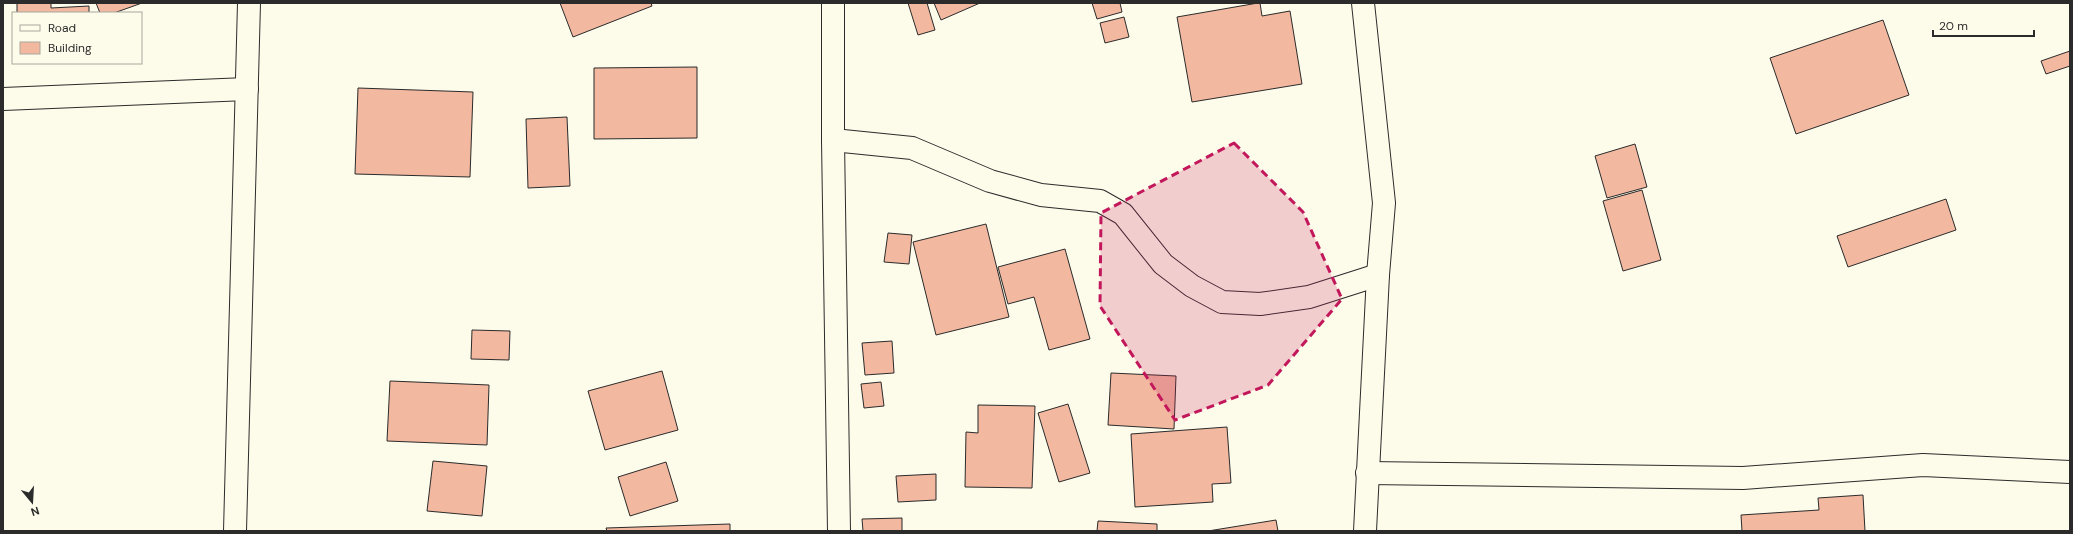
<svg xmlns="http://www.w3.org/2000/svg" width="2073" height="534" viewBox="0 0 2073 534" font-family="'DM Sans',sans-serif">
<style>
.building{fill:#f2b8a0;stroke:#2b2b2b}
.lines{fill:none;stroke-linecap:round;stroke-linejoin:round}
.street-casing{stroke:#2b2b2b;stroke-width:24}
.street{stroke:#fdfbea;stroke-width:22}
.marked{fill:#c2185b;fill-opacity:0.2;stroke:#c2185b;stroke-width:3;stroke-dasharray:8 5;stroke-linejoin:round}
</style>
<rect width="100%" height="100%" fill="#fdfbea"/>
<!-- building -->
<g class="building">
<polygon points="17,3 51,3 51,8 89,6 89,13 17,13"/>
<polygon points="96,3 142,3 114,13 100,13"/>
<polygon points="560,3 651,3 652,6 573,37"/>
<polygon points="908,3 927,3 935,30 918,35"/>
<polygon points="934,3 980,3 941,20"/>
<polygon points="1092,3 1120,3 1122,12 1097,19"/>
<polygon points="1258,3 1260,3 1262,16 1290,11 1302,84 1192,102 1177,17"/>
<polygon points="1124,17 1129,37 1105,43 1100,23"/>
<polygon points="1883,20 1909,95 1796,134 1770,58"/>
<polygon points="2070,51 2070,66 2046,74 2041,61"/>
<polygon points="697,67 697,138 594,139 594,68"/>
<polygon points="358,88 473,92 470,177 355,174"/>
<polygon points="567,117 570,186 528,188 526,119"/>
<polygon points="1635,144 1647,187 1607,198 1595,156"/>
<polygon points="1642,190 1661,260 1623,271 1603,201"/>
<polygon points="1946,199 1956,230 1848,267 1837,236"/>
<polygon points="986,224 1009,317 936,335 913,242"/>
<polygon points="888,233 912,235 909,264 884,262"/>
<polygon points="1065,249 1090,339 1049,350 1034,297 1008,304 998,267"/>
<polygon points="472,330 510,331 509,360 471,359"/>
<polygon points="892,341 894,373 865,375 862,343"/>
<polygon points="662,371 678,430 605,450 588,391"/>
<polygon points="1111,373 1176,376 1174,429 1108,425"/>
<polygon points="390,381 489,385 487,445 387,441"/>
<polygon points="881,382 884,406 864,408 861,384"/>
<polygon points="1068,404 1090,473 1059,482 1038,413"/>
<polygon points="978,405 1035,406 1032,488 965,487 966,432 978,433"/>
<polygon points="1227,427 1231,483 1212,484 1213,502 1135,507 1131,434"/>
<polygon points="433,461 487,466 482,516 427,511"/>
<polygon points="666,462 678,501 630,516 618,477"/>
<polygon points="936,474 936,500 898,502 896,476"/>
<polygon points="1863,495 1865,531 1742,531 1741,515 1819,510 1818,498"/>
<polygon points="902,518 902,531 863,531 862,519"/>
<polygon points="1276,520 1278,531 1208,531"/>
<polygon points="1098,521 1157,524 1157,531 1097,531"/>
<polygon points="730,524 730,531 607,531 606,528"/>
</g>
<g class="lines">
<!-- street casing -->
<g class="street-casing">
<g id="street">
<polyline points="833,3 833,140 839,531"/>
<polyline points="1363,3 1384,203 1378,275 1365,531"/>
<polyline points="3,99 247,89"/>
<polyline points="833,140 912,148 990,181 1041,195 1100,201 1123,214 1163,264 1192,286 1222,302 1260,304 1309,297 1378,275"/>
<polyline points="1367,473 1743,478 1923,465 2070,472"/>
<polyline points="235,531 249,3"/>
</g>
</g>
<!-- street -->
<use href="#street" class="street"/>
</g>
<!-- marked area -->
<path class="marked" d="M 1234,143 L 1303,212 L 1342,299 L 1268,385 L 1175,420 L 1100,306 L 1101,213 Z"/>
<!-- border -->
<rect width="2073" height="534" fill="none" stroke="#2b2b2b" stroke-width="8"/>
<!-- legend -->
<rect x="12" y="12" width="130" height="52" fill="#fdfbea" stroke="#a9a89e"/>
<rect x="20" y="25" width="20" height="6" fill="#fdfbea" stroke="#a9a89e"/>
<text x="48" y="32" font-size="12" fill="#2b2b2b">Road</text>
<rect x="20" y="42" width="20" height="12" fill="#f2b8a0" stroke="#a9a89e"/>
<text x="48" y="52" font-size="12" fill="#2b2b2b">Building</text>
<!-- north arrow -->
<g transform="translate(32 502) rotate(162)" stroke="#fdfbea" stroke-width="3" paint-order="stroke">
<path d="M0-3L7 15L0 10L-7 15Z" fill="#2b2b2b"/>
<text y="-6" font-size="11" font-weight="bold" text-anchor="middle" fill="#2b2b2b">N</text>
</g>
<!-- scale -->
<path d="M1933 30v6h101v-6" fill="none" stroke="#2b2b2b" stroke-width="2"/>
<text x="1939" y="30" font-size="12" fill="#2b2b2b" stroke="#fdfbea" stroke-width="3" paint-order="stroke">20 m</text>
</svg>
